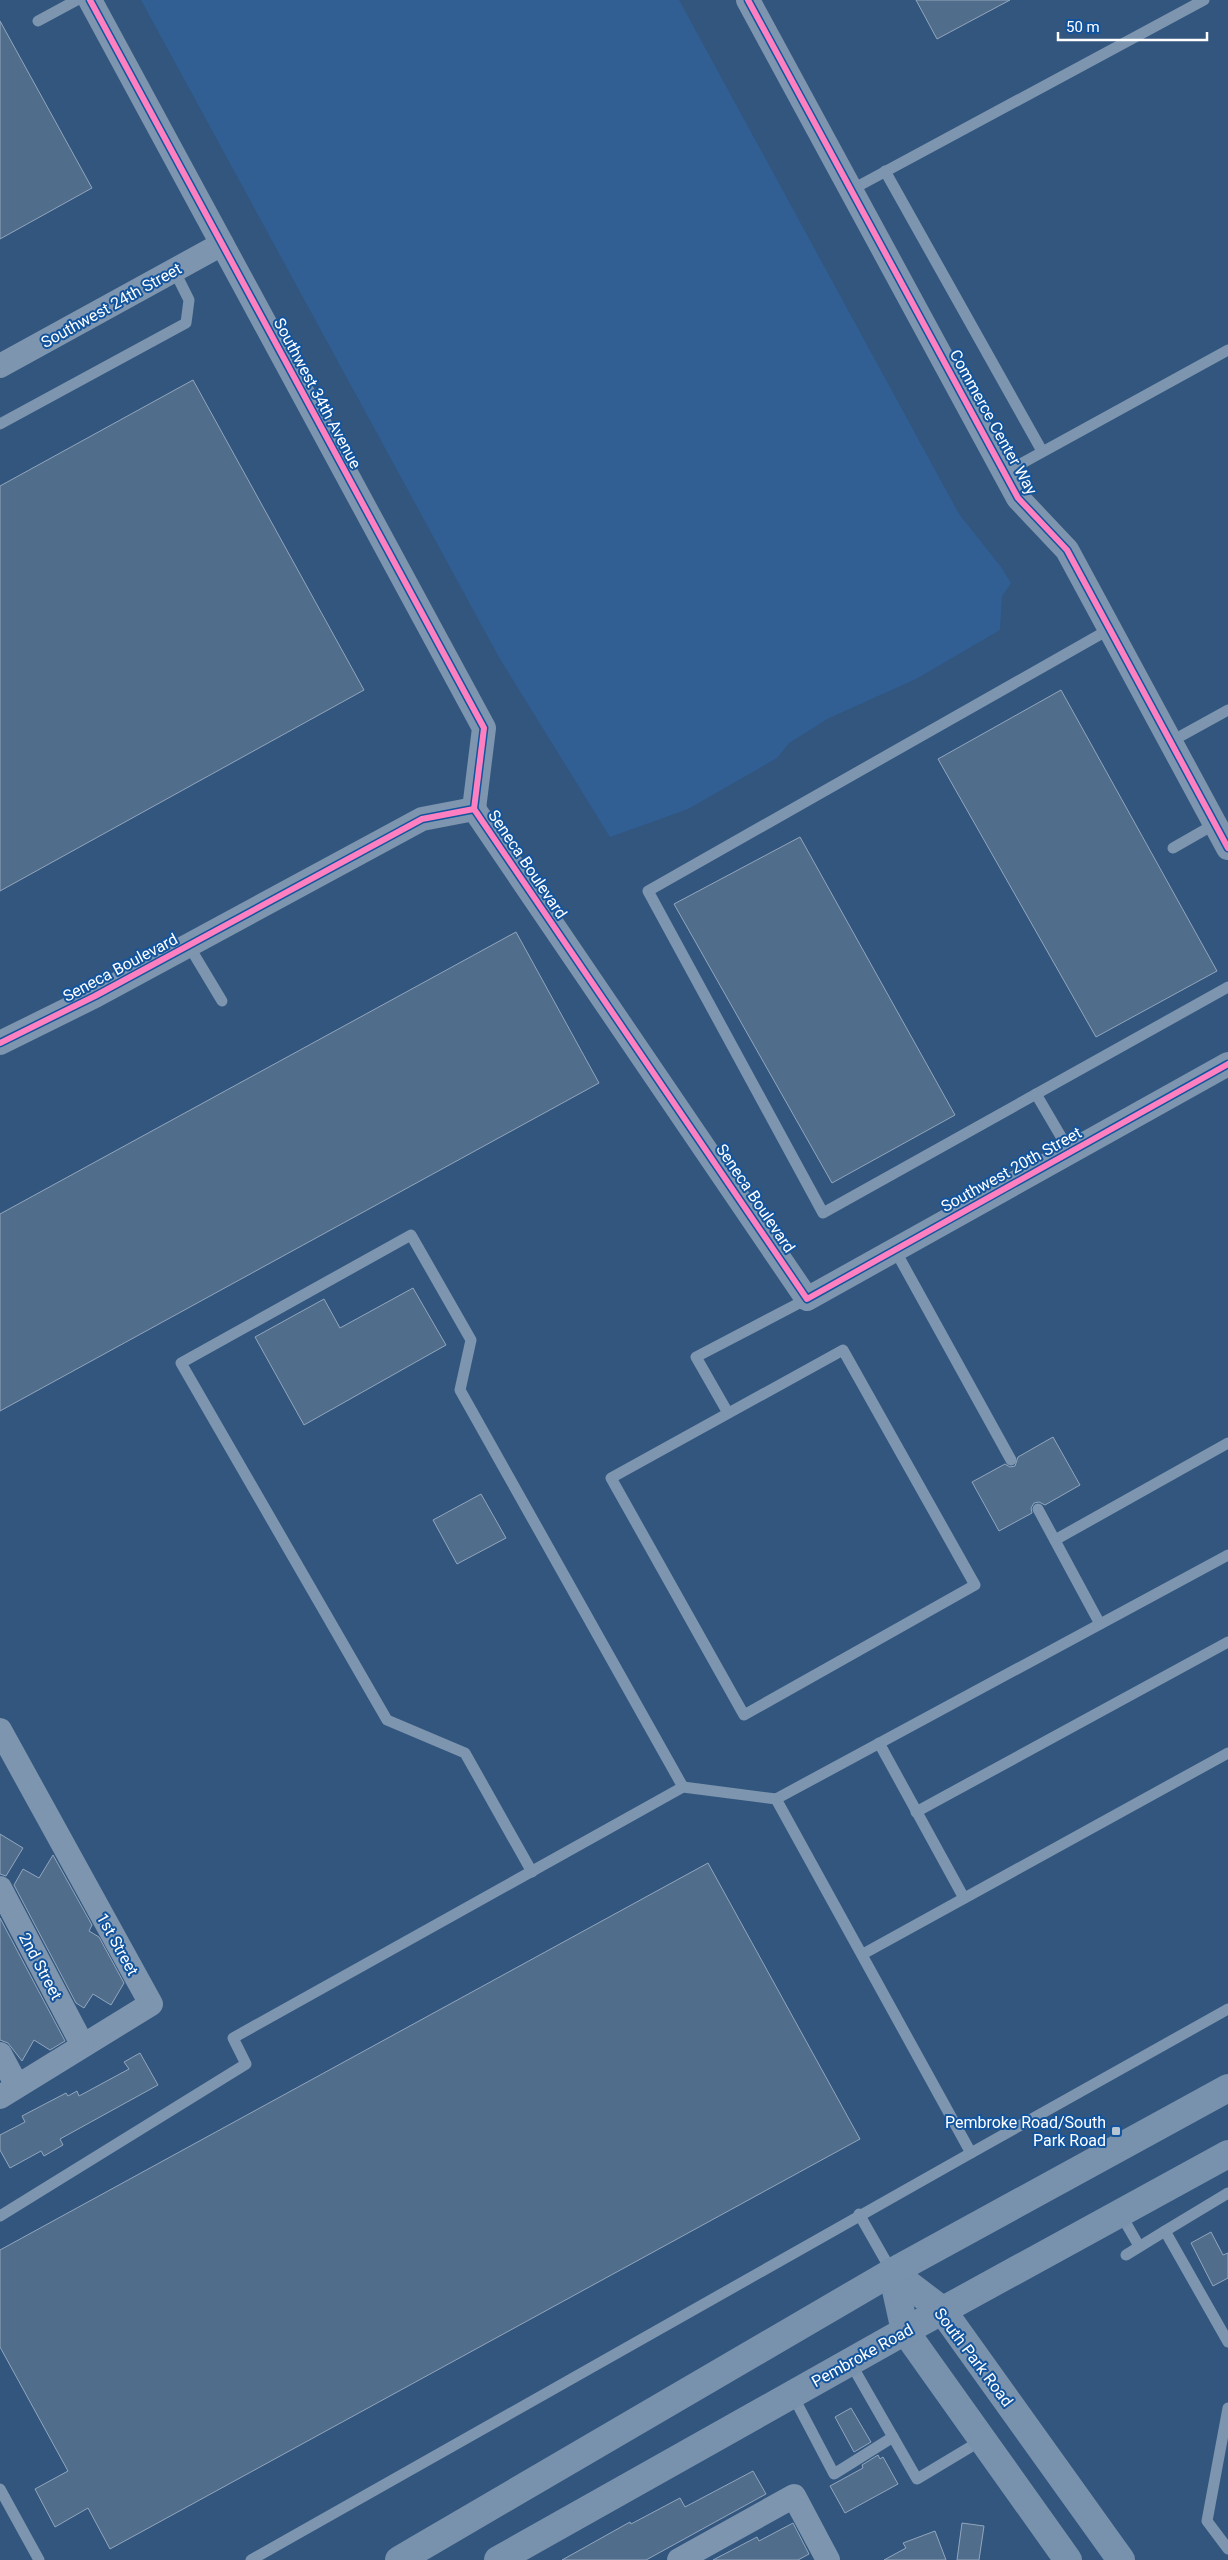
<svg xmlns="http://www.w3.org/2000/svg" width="1228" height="2560" viewBox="0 0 1228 2560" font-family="Roboto,sans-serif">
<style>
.water{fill:#315f94}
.building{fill:#506d8c;stroke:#92a6bd}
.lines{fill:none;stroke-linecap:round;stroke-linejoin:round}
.lane{stroke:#7d95af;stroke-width:11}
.street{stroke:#7d95af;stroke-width:24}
.secondary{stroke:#7891ac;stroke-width:28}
.cycleway-casing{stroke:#13549e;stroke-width:9}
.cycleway{stroke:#ff80c0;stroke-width:6}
.poi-dot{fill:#b7c4d2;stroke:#13549e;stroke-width:2}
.labels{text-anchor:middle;stroke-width:4;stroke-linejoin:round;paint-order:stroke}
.street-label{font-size:16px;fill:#fff;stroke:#13549e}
.poi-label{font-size:16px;fill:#fff;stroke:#13549e;text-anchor:end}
</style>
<rect width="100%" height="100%" fill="#32567e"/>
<!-- water -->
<polygon class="water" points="141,0 679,0 959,514 1001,567 1011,583 1002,596 1000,630 916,679 829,718 789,743 777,758 688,809 610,837 500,659"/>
<!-- building -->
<g class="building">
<polygon points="916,0 1010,0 937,39"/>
<polygon points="0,21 92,188 0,239"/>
<polygon points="193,380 364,690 0,891 0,486"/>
<polygon points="1061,690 1217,971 1096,1037 938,759"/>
<polygon points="800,837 955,1115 832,1183 674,904"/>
<polygon points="516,932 599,1083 0,1411 0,1214"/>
<polygon points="413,1288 446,1345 304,1425 255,1337 324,1299 340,1328"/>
<polygon points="1053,1437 1080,1485 1045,1505 1039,1502 1034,1503 1031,1508 1032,1513 999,1531 972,1482 1005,1464 1010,1467 1015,1466 1018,1457"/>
<polygon points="481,1494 506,1538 457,1564 433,1520"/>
<polygon points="0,1834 23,1848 6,1876 0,1874"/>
<polygon points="53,1855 92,1925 89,1931 99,1937 124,1983 111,2005 93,1994 84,2008 76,2003 14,1885 23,1869 39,1878"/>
<polygon points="708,1863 860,2139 110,2549 88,2508 55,2527 35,2489 68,2471 0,2347 0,2250"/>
<polygon points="0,1918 65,2041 50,2050 34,2040 22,2061 8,2043 0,2040"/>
<polygon points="140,2053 158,2085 60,2139 63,2145 44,2156 41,2151 10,2168 0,2150 0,2135 25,2122 22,2116 66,2093 68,2096 77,2091 79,2096 129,2069 124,2062"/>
<polygon points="1211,2232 1223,2255 1228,2253 1228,2278 1213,2286 1191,2243"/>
<polygon points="851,2408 871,2442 854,2452 835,2417"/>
<polygon points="878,2455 880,2459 883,2457 898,2484 845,2513 830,2486 863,2468 862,2465"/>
<polygon points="753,2471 766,2494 646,2560 562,2560 630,2522 631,2524 680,2498 685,2507"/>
<polygon points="793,2523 809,2554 798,2560 713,2560 757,2537 759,2541"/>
<polygon points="962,2523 984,2526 979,2560 957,2560"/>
<polygon points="935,2531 946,2560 884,2560 906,2548 903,2543"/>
</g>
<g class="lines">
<!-- lane -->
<g class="lane">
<polyline points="38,21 77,0"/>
<polyline points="885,171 1042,451"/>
<polyline points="851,190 1204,0"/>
<polyline points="0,424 186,323 189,300 174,270"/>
<polyline points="1004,473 1228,350"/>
<polyline points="1108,630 648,891 823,1213 1228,987"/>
<polyline points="1170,742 1228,710"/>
<polyline points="1173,848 1215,824"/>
<polyline points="189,946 222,1001"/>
<polyline points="1036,1094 1070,1152"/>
<polyline points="895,1250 1011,1460"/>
<polygon points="843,1350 975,1585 744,1715 611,1478"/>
<polyline points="728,1413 696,1357 807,1299"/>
<polyline points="1038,1509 1100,1624"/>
<polyline points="1055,1540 1228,1443"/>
<polyline points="879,1743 964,1898"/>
<polyline points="916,1812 1228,1642"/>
<polyline points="532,1872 465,1753 387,1720 181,1363 411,1235 471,1340 460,1390 683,1787"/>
<polyline points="863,1954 1228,1753"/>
<polyline points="971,2153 1228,2009"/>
<polyline points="1120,2213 1139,2246"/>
<polyline points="859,2214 892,2272"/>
<polyline points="0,2216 246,2064 233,2038 683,1787 776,1799 1228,1555"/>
<polyline points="1165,2231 1228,2193"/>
<polyline points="1126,2255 1165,2231 1228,2342"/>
<polyline points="850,2362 917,2479 982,2440"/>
<polyline points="792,2394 834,2474 893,2437"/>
<polyline points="1228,2408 1207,2521 1228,2549"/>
<polyline points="0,2489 39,2560"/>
<polyline points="251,2560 971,2153 776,1799"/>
</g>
<!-- street -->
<g class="street">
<polyline points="90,0 484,728 474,809"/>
<polyline points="748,0 1018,498 1067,550 1228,848"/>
<polyline points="0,366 222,244"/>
<polyline points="0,1043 95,996 422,819 474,809 807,1299 1228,1064"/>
<polyline points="0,1730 151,2004 0,2097"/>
<polyline points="0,1888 82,2044"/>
<polyline points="0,2054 17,2086"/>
<polyline points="679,2560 794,2496 828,2560"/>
</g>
<!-- secondary -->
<g class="secondary">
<polyline points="892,2272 942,2310 1121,2560"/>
<polyline points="892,2272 905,2331 1068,2560"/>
<polyline points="399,2560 892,2272 1228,2088"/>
<polyline points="498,2560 905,2331 1228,2154"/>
</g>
<!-- cycleway casing -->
<g class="cycleway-casing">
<g id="cycleway">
<polyline points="90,0 484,728 474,809"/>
<polyline points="748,0 1018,498 1067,550 1228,848"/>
<polyline points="0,1043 95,996 422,819 474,809 807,1299 1228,1064"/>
</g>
</g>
<!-- cycleway -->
<use href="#cycleway" class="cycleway"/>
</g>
<!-- markers -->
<rect class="poi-dot" x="1111" y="2126" width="10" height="10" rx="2.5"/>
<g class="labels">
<!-- street labels -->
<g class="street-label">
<text transform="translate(111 305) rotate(-29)" y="6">Southwest 24th Street</text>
<text transform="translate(318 393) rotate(62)" y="6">Southwest 34th Avenue</text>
<text transform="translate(994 422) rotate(61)" y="6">Commerce Center Way</text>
<text transform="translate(528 864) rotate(56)" y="6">Seneca Boulevard</text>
<text transform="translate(120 967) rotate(-28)" y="6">Seneca Boulevard</text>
<text transform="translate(1011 1169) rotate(-29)" y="6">Southwest 20th Street</text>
<text transform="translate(756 1198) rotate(56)" y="6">Seneca Boulevard</text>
<text transform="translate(118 1944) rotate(61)" y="6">1st Street</text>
<text transform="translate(41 1966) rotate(62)" y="6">2nd Street</text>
<text transform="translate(862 2355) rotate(-29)" y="6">Pembroke Road</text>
<text transform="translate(974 2357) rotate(53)" y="6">South Park Road</text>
</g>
<!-- poi labels -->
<g class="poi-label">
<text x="1106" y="2128">Pembroke Road/South<tspan x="1106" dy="18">Park Road</tspan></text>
</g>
</g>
<!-- scale -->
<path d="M1058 32v8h149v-8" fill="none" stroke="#ffffff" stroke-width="2.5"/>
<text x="1066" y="32" font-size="15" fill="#ffffff" stroke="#13549e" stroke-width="4" paint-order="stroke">50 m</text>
</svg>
